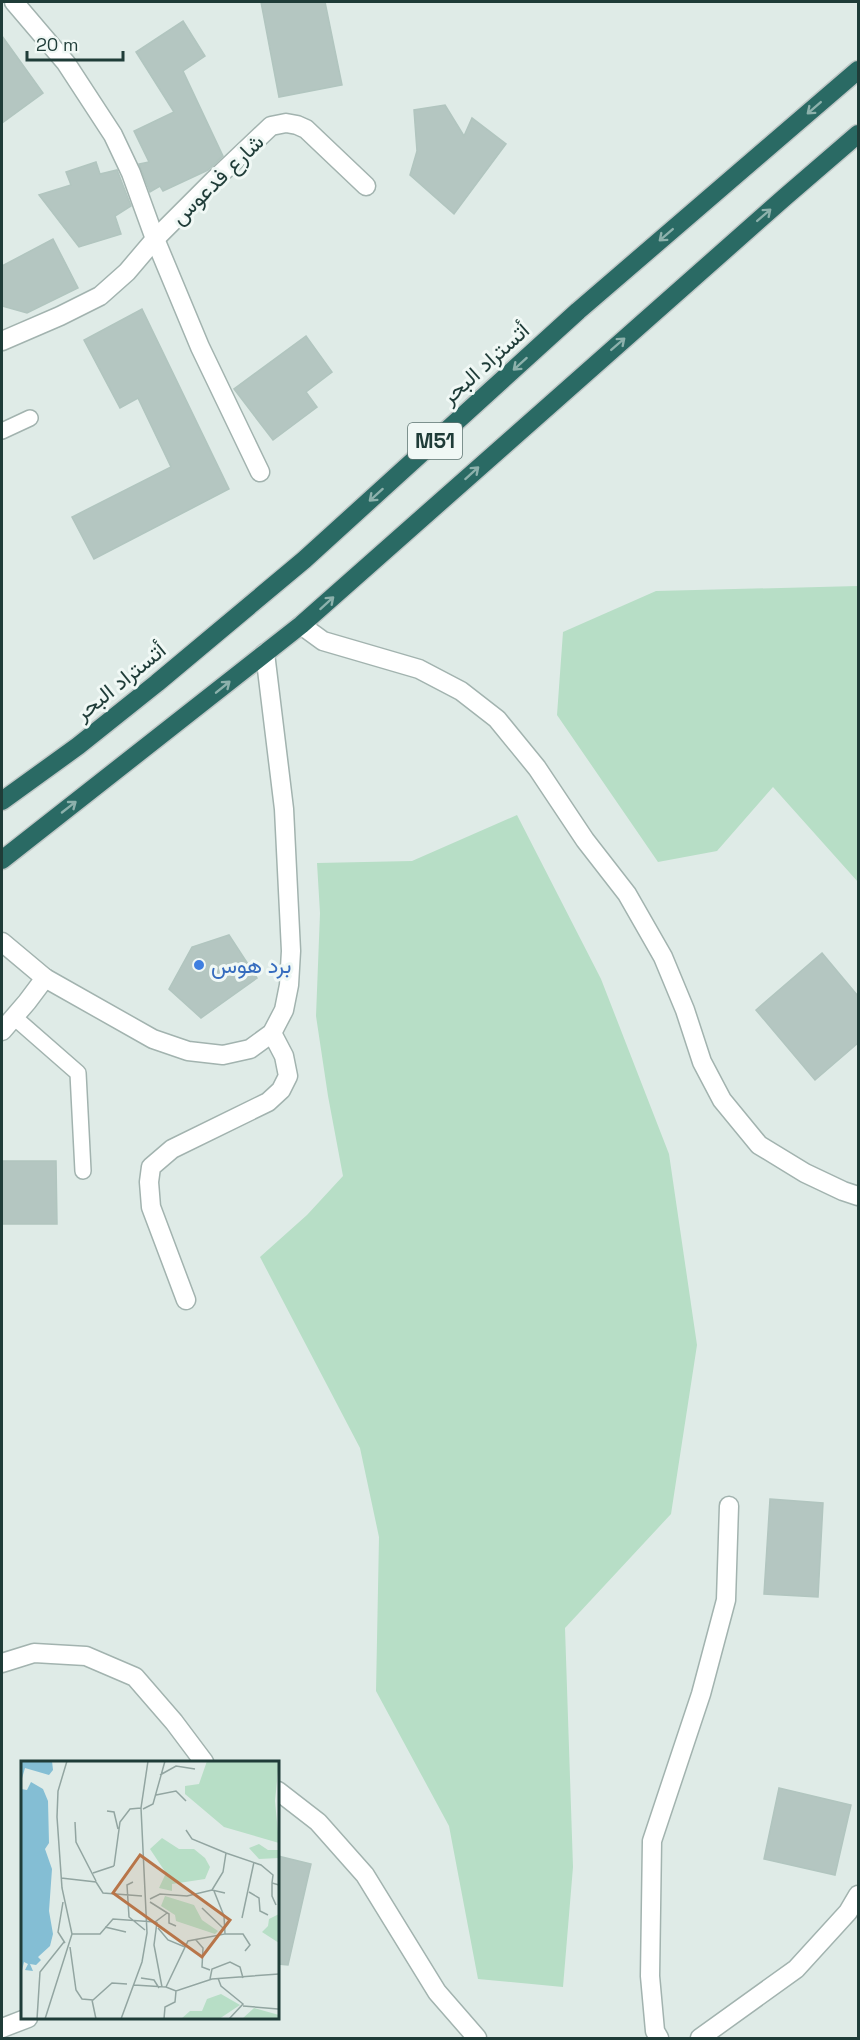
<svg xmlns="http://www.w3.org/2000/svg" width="860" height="2040" viewBox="0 0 860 2040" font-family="'Space Grotesk',Vazirmatn,sans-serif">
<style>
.green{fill:#b7dec6}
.building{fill:#b4c6c1;stroke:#b1c5bf;stroke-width:1.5}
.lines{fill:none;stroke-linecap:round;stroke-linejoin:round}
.service-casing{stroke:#a2b3af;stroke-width:18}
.minor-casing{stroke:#a2b3af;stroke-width:21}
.motorway-casing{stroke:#c0c8c7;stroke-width:21}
.service{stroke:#fff;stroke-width:15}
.minor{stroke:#fff;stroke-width:18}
.motorway{stroke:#2a6a64;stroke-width:18}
.oneway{stroke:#8db1ac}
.shop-dot{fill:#3f7fe0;stroke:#f0f8f5;stroke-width:2}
.labels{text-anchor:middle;stroke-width:6;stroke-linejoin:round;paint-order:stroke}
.shield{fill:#f0f8f5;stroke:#5e7471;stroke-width:1.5}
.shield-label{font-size:21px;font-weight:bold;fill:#1f3c38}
.street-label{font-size:22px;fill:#1f3c38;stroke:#f0f8f5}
.shop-label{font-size:22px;fill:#366cbe;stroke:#f0f8f5;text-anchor:start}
.inset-road{fill:none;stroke:#92a5a1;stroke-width:1.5}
.view{fill:#b87549;fill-opacity:0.15;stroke:#b87549;stroke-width:3}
.inset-edge{fill:none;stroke:#1f3c38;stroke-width:3}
</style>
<rect width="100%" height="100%" fill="#dfebe7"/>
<!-- green -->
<g class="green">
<polygon points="858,586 858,882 773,787 717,851 658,862 557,715 563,632 656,591"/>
<polygon points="517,815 601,979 669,1154 697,1345 671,1514 565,1628 573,1867 563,1987 478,1979 449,1826 376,1691 379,1537 360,1448 260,1257 307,1215 343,1176 328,1096 316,1016 320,913 317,863 412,861"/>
</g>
<!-- building -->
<g class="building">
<polygon points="261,2 325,2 342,85 279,97"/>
<polygon points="183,21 205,56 183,71 223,156 208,170 163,191 160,186 150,192 139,164 149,162 134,131 174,112 136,52"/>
<polygon points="2,36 43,93 2,123"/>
<polygon points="445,105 464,136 472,118 506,144 454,214 410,175 417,151 414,110"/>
<polygon points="96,162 100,174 117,170 131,206 115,216 121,234 79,247 39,195 71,185 66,172"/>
<polygon points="53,239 78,288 27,313 2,306 2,266"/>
<polygon points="142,309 229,489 94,559 72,517 171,467 138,398 120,408 84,340"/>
<polygon points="306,336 332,372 306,392 317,407 273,440 234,389"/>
<polygon points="229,935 257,978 201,1018 169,989 192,947"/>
<polygon points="822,953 858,996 858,1043 815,1080 756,1010"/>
<polygon points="2,1161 56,1161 57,1224 2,1224"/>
<polygon points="770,1499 823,1503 818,1597 764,1594"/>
<polygon points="779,1788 851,1805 835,1875 764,1859"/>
<polygon points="278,1856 311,1864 288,1965 278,1964"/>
</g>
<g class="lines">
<!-- service casing -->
<g class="service-casing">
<g id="service">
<polyline points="2,431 30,418"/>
<polyline points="14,1017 78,1073 83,1171"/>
</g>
</g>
<!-- minor casing -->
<g class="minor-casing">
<g id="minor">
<polyline points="14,2 66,63 113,135 131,173 155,239 200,347 260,472"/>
<polyline points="2,341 60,316 100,296 127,272 155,239 214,180 271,126 286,123 297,125 306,129 366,186"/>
<polyline points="301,625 323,641 419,669 461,691 497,719 537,768 585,840 627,894 663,957 685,1010 702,1062 722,1100 759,1145 805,1173 843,1191 858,1196"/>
<polyline points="2,942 45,978 153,1039 188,1051 223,1055 250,1049 272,1033 284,1010 289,985 291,951 284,809 265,653"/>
<polyline points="2,1031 27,1002 45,978"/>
<polyline points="186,1300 151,1207 149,1182 151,1167 172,1149 268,1102 281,1090 288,1076 284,1056 272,1033"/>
<polyline points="2,1663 34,1653 86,1656 135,1677 174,1722 204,1762"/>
<polyline points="278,1791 318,1822 365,1875 437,1992 477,2038"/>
<polyline points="2,2028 28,2018"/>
<polyline points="659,2038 655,2031 650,1976 652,1841 701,1694 726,1600 729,1506"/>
<polyline points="700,2038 796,1969 848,1912 858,1895"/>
</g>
</g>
<!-- motorway casing -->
<g class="motorway-casing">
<g id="motorway">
<polyline points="2,801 78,746 157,683 304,560 578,311 858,70"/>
<polyline points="2,860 301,625 785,197 858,134"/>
</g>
</g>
<!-- service -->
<use href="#service" class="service"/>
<!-- minor -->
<use href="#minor" class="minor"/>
<!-- motorway -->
<use href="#motorway" class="motorway"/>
</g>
<!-- one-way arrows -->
<defs><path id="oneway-shaft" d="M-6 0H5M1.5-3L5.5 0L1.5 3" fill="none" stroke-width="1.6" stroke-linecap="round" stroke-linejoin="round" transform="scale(1.5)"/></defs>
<g class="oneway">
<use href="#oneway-shaft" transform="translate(814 108) rotate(139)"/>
<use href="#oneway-shaft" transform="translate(764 215) rotate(-41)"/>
<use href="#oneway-shaft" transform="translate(666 235) rotate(139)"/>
<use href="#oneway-shaft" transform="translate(618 344) rotate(-41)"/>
<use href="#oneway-shaft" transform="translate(520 364) rotate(138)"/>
<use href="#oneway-shaft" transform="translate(472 473) rotate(-42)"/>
<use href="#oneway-shaft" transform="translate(376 495) rotate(138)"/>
<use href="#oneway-shaft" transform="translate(327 603) rotate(-42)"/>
<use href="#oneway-shaft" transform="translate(223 687) rotate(-39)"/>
<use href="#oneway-shaft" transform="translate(69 807) rotate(-38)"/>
</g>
<!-- markers -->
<circle class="shop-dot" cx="199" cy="965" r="6"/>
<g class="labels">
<!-- shield labels -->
<rect class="shield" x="408" y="423" width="54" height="36" rx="4.5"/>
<g class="shield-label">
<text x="435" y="448">M51</text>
</g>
<!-- street labels -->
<g class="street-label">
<text transform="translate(217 179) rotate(-44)" y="8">شارع فدعوس</text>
<text transform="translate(485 363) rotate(-42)" y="8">أتستراد البحر</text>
<text transform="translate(120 681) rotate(-39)" y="8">أتستراد البحر</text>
</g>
<!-- shop labels -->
<g class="shop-label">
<text x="211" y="973">برد هوس</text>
</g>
</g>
<!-- overview -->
<g transform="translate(21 1761)">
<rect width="258" height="258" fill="#dfebe7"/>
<path d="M 186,0 L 258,0 L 254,40 L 258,82 L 203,66 L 164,33 L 164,25 L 178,23 ZM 141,77 L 158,88 L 173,88 L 184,97 L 189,106 L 184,118 L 151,123 L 151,130 L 138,127 L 145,112 L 129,88 ZM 238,83 L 247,89 L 258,89 L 258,97 L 238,98 L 228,87 ZM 144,135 L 173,144 L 181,159 L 197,170 L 194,173 L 155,160 L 154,154 L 140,145 ZM 258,153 L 258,182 L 241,171 L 247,165 L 248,158 ZM 200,233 L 219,244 L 198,258 L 160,258 L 169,250 L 181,250 L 186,238 ZM 233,247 L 258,254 L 258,258 L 221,258 Z" fill="#b7dec6"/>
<path d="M 0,0 L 31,0 L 32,9 L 28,14 L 4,7 L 0,21 ZM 10,21 L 22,28 L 27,40 L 28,82 L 24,88 L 31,108 L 28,150 L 32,173 L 29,185 L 17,196 L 20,199 L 15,204 L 9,203 L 12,210 L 4,209 L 7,203 L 3,201 L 0,214 L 0,28 L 6,29 Z" fill="#84bed4"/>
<path class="inset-road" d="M 139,14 L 155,5 L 174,8M 135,34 L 155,30 L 165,40M 122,48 L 132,43 L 144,0M 86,50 L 93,51 L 97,68M 54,61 L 55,81 L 75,120M 165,69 L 171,78 L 205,92M 93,105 L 99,61 L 109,48 L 120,47M 72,112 L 93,105M 40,117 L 75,121 L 82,132 L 121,135M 112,121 L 106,124 L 108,156 L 124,169M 251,122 L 251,135 L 255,144M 191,129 L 202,111 L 205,92 L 240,104 L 252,114 L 251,122 L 258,124M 228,131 L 238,137 L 239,150 L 247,154M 129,138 L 139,133 L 166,135 L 191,129 L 204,132M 42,141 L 37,171 L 44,182M 129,141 L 148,153 L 148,162 L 155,165M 181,147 L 203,168M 221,157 L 233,101M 136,161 L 133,184 L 141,226M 84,166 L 105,171M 137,167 L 147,179 L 164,186M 51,173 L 79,173 L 92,158 L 134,161 L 146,152M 204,173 L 222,173 L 229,184 L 224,190M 175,179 L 182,187 L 181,206 L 189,209M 49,186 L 55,229 L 61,238 L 72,239 L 91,222 L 106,223M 120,217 L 133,219 L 138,227M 197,217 L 200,225 L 222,243 L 208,258M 189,218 L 191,208 L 209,201 L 219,206 L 222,217M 113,224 L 145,226 L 155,230 L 191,218 L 258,213M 145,226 L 167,180 L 204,173 L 203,155 L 193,130M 71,239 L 75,258M 222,245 L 257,248M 16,258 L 19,211 L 43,181M 24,258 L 51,173 L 41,127 L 36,56 L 37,30 L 46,0M 100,258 L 121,201 L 126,172 L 120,47 L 127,0M 143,258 L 144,246 L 154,241 L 155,230"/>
<path class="view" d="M 119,94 L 209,159 L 181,196 L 92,132 Z"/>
<rect width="258" height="258" class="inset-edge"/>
</g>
<!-- border -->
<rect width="860" height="2040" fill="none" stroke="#1f3c38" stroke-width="6"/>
<!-- scale -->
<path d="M27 51v9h96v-9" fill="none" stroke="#1f3c38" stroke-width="3"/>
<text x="36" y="51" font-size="18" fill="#1f3c38" stroke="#f0f8f5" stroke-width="4.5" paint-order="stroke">20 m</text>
</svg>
